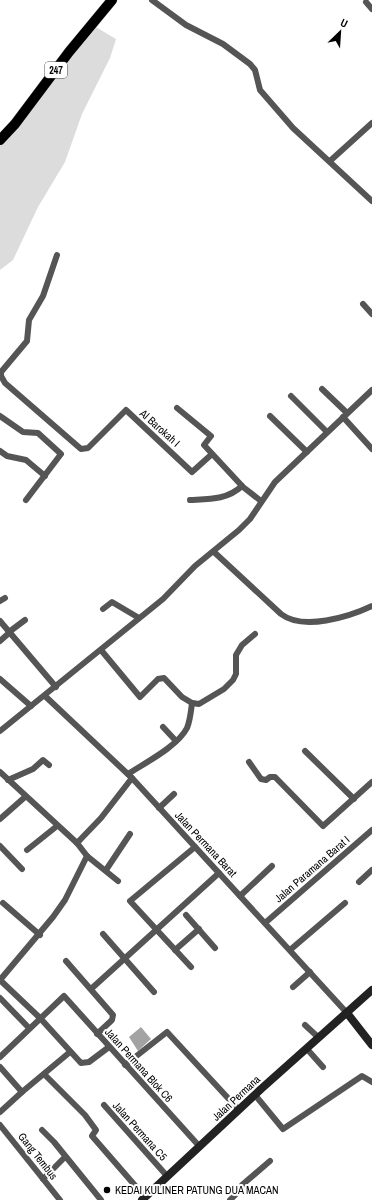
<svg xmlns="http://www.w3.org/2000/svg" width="372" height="1200" viewBox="0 0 372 1200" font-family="'Archivo Narrow',sans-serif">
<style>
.green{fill:#dcdcdc}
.water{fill:#a3a3a3}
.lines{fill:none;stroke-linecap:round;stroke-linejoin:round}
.primary-casing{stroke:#dbdbdb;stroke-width:11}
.street{stroke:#555;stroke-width:6}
.secondary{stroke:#222;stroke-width:8}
.primary{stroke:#000;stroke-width:10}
.poi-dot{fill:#000;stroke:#fff;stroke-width:1.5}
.labels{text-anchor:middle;stroke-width:4;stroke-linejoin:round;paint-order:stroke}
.shield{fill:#fff;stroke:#4c4c4c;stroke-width:1}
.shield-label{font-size:10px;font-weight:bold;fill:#000}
.street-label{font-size:11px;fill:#000;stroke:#fff}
.poi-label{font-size:11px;fill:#000;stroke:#fff;text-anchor:start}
</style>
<rect width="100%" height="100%" fill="#fff"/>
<!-- green -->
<polygon class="green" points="94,26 116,39 110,58 82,114 65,162 38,207 13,260 0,270 0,146 18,126"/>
<!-- water -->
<polygon class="water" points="141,1027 151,1039 138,1051 129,1037"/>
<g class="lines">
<!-- primary casing -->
<g class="primary-casing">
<polyline id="primary" points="0,140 15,124 69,52 112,0"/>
</g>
<!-- street -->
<g class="street">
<polyline points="152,0 186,25 223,44 250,64 255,70 260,90 293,128 372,201"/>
<polyline points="366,2 372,9"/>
<polyline points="330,161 372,123"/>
<polyline points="57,255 43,296 29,320 27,341 1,372 1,376 5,383 81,449 88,448 126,410 192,472 212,454"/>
<polyline points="363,304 372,314"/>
<polyline points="322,389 347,413"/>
<polyline points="291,396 327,432"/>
<polyline points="177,408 211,436 204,445 243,487 261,501"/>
<polyline points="0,416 23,432 38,433 61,454 26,500"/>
<polyline points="270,416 307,452"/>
<polyline points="343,417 372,449"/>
<polyline points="0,451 7,456 26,460 45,476"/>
<path d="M 190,500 C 209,499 227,500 242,486"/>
<path d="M 214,552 L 281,614 C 303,631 349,617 372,606"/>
<polyline points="0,601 5,598"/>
<polyline points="103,609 112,602 139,618"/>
<polyline points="0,621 56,687"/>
<polyline points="9,632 25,620"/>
<polyline points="0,641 9,633"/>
<polyline points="101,650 140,697 158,679 164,678 182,697 192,703 199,704 224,689 233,680 236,674 236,655 242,645 255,634"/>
<polyline points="0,679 31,706"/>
<polyline points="45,696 132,778 347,1013"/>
<polyline points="163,727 176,741"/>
<polyline points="0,731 163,599 195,566 239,530 250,519 275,482 372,390"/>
<polyline points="305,751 354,799"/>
<polyline points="249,762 261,779 266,780 270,777 275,777 323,826 372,782"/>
<polyline points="0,772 77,843 87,856 118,881"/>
<path d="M 128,774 C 145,763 178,746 187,728 C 190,721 191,711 192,703"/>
<polyline points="8,780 33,769 43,760 49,765"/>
<polyline points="159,808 174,794"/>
<polyline points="0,819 25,797"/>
<polyline points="77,843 101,818 132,778"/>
<polyline points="0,846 22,869"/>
<polyline points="27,850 57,826"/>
<polyline points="106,870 130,834"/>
<polyline points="359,882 372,870"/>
<polyline points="240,896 272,866"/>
<polyline points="3,903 40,935"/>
<polyline points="186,915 215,948"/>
<polyline points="265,923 372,830"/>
<polyline points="103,934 154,992"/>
<polyline points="175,950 199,929"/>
<polyline points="290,950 345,903"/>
<polyline points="66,961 113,1015 112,1020 97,1034"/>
<polyline points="191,967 130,901 195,847"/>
<polyline points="0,980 53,917 65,900 87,856"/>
<polyline points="0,980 40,1018 81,1063 89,1062 109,1047"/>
<polyline points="293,987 310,972"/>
<polyline points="91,989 219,873"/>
<polyline points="0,998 29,1028"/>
<polyline points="305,1025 319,1038"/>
<polyline points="307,1049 323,1067"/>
<polyline points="0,1057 64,996 200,1147"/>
<polyline points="125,1065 167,1032 239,1110"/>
<polyline points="0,1067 22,1092"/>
<polyline points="44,1074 85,1115 96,1130 92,1136 145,1197"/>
<polyline points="255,1095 283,1129 362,1076 372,1082"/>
<polyline points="104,1105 167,1176"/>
<polyline points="0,1112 22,1092 70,1052"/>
<polyline points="0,1125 60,1200"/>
<polyline points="42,1130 54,1142 101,1200"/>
<polyline points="43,1179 65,1157"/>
<polyline points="230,1200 240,1190 242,1185 270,1161"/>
</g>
<!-- secondary -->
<g class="secondary">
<polyline points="347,1013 372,1045"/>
<polyline points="142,1200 261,1089 372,990"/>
</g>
<!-- primary -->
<use href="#primary" class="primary"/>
</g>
<!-- markers -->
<circle class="poi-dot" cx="107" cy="1190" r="4"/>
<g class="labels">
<!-- shield labels -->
<rect class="shield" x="45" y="62" width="22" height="16" rx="3"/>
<g class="shield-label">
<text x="56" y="74">247</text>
</g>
<!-- street labels -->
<g class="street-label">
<text transform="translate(160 428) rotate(42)" y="4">Al Barokah I</text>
<text transform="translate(206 844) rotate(47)" y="4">Jalan Permana Barat</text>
<text transform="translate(312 869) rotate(-41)" y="4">Jalan Paramana Barat I</text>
<text transform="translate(139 1065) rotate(48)" y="4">Jalan Permana Blok C6</text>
<text transform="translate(236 1098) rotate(-43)" y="4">Jalan Permana</text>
<text transform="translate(140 1131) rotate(48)" y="4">Jalan Permana C5</text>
<text transform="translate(38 1156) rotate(52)" y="4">Gang Tembus</text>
</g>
<!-- poi labels -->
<g class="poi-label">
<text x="115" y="1194">KEDAI KULINER PATUNG DUA MACAN</text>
</g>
</g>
<!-- north arrow -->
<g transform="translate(340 32) rotate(25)" stroke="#ffffff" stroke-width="3" paint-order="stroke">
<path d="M0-3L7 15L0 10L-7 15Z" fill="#000000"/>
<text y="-6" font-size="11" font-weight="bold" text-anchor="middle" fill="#000000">U</text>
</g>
</svg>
